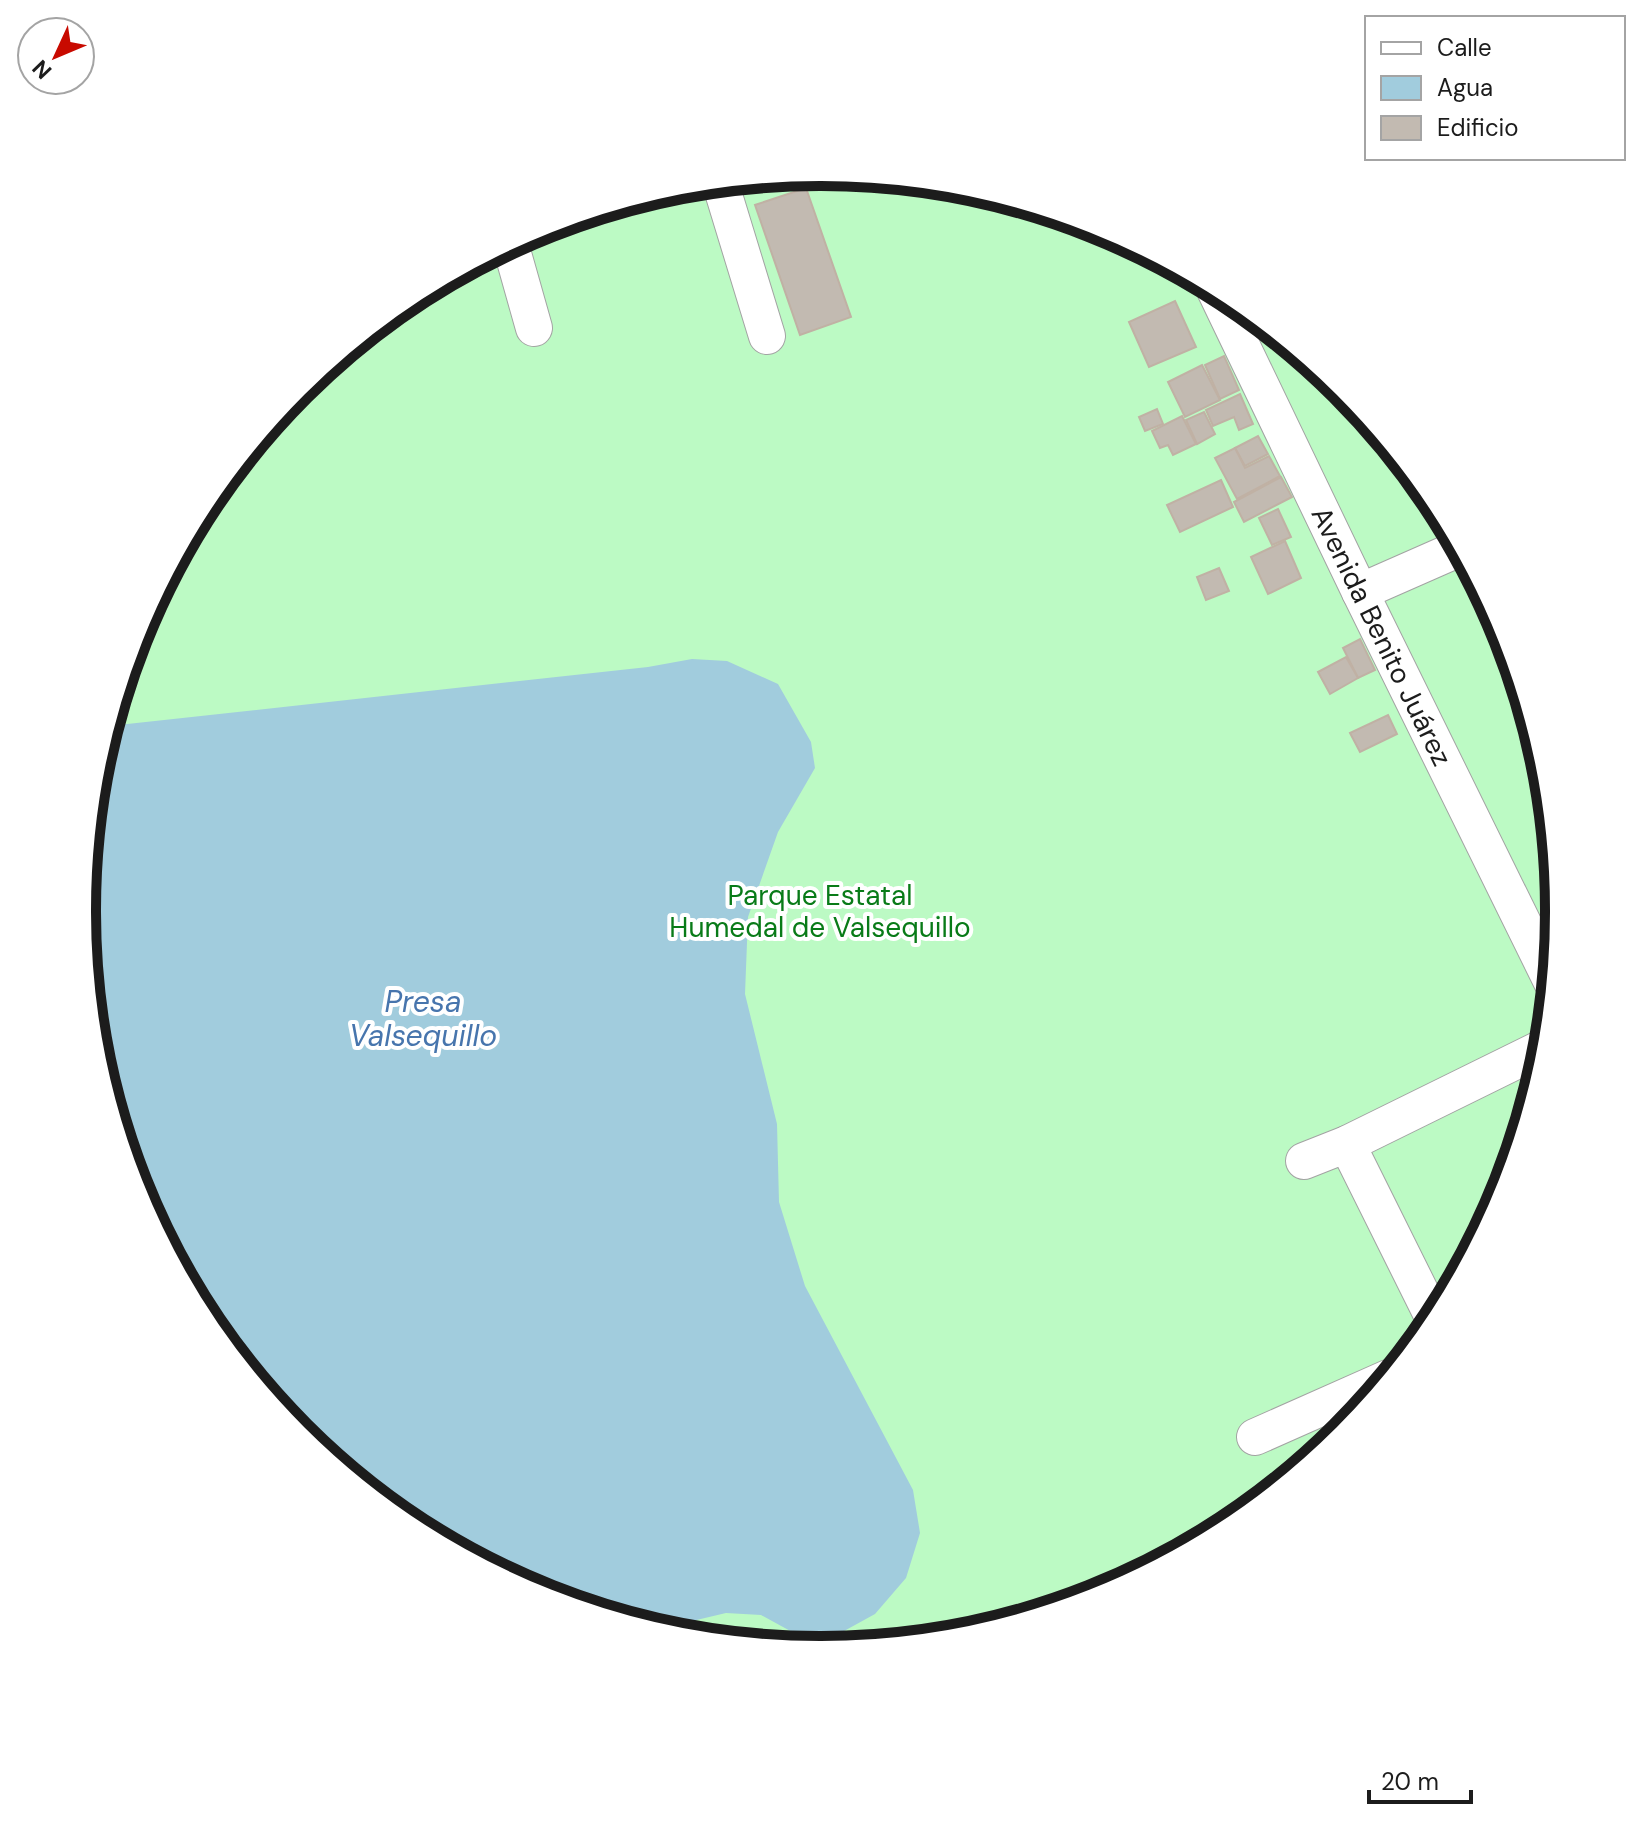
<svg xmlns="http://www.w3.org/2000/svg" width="1641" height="1822" viewBox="0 0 1641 1822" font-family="'DM Sans',sans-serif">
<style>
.park{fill:#bcfac4}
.water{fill:#a1ccdd}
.building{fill:#c2bab1;stroke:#c0b1a4;stroke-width:2}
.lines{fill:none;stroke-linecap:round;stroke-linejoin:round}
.street-casing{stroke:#a3a3a3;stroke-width:38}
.street{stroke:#fff;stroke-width:36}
.labels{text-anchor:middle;stroke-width:8;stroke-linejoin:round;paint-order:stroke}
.street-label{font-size:28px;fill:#1c1c1c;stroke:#fff}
.park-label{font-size:28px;fill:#097b18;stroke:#fff}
.water-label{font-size:30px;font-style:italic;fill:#4775ad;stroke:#fff}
.rim{fill:none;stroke:#1c1c1c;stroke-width:10}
</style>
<rect width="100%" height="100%" fill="#eeeae2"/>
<!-- park -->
<circle class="park" cx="820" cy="911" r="736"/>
<!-- water -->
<polygon class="water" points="692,659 727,661 778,684 811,742 815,768 778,832 748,917 745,994 777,1124 779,1202 805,1286 913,1490 920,1533 906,1578 875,1614 835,1636 794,1633 761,1615 726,1613 688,1622 669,1633 537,1593 410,1525 298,1433 206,1321 138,1193 96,1055 82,911 96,766 109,726 648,667"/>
<!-- building -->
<g class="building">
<polygon points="806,188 851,317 800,335 755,205"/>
<polygon points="665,190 668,197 626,214 622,203"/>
<polygon points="1123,239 1148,253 1133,260"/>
<polygon points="1175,301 1196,347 1149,367 1129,322"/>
<polygon points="1224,356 1239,390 1220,399 1205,365"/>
<polygon points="1202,365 1220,400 1185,417 1168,382"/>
<polygon points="1240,394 1253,424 1239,430 1234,417 1213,426 1206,410"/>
<polygon points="1157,409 1163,424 1145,431 1139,417"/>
<polygon points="1204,412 1215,434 1197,444 1186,420"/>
<polygon points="1182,416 1196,444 1173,455 1168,445 1160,448 1152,431"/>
<polygon points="1258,436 1268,454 1245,466 1235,448"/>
<polygon points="1235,448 1245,468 1269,456 1280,476 1237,499 1215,458"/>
<polygon points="1281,477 1292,497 1244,522 1234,502"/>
<polygon points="1221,480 1233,507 1180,532 1167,505"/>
<polygon points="1278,509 1291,537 1272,545 1259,518"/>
<polygon points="1285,541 1301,578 1268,594 1251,557"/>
<polygon points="1219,568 1229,591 1206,600 1197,577"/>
<polygon points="1360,639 1375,670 1358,678 1343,648"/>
<polygon points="1346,657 1358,678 1330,694 1318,672"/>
<polygon points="1388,715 1397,734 1360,752 1350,733"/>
</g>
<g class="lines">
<!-- street casing -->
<g class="street-casing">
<g id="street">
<polyline points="720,182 767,336"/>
<polyline points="510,243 534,328"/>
<polyline points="1214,288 1360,592 1552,982"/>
<polyline points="1360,592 1460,548"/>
<polyline points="1347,1144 1435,1321"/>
<polyline points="1304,1161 1347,1144 1546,1046"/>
<polyline points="1255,1437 1388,1378"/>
</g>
</g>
<!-- street -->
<use href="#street" class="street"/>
</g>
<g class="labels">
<!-- street labels -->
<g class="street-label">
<text transform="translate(1382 636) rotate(64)" y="10">Avenida Benito Juárez</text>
</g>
<!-- park labels -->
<g class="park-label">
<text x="820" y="905">Parque Estatal<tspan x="820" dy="32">Humedal de Valsequillo</tspan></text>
</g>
<!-- water labels -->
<g class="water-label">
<text x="423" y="1012">Presa<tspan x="423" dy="34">Valsequillo</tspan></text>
</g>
</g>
<!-- crop -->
<path d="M0 0H1641V1822H0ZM820 186H821A724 724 0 0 1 1545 910V912A724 724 0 0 1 821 1636H820A724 724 0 0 1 96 912V910A724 724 0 0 1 820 186Z" fill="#fff" fill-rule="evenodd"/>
<path class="rim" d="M820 186H821A724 724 0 0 1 1545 910V912A724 724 0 0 1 821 1636H820A724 724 0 0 1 96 912V910A724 724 0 0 1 820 186Z"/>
<!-- legend -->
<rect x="1365" y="16" width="260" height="144" fill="#ffffff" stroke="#a4a4a4" stroke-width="2"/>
<rect x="1381" y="42" width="40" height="12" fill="#ffffff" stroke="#a4a4a4" stroke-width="2"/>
<text x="1437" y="56" font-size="24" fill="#1c1c1c">Calle</text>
<rect x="1381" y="76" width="40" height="24" fill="#a1ccdd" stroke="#a4a4a4" stroke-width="2"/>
<text x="1437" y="96" font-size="24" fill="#1c1c1c">Agua</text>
<rect x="1381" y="116" width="40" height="24" fill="#c2bab1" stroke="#a4a4a4" stroke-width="2"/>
<text x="1437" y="136" font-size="24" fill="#1c1c1c">Edificio</text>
<!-- north arrow -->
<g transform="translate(56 56) rotate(226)"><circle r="38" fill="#ffffff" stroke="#a4a4a4" stroke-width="2"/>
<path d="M0-6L14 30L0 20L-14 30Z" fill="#c80a00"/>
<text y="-12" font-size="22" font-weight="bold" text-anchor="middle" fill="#1c1c1c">N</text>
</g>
<!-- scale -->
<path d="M1369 1790v12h102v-12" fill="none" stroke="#1c1c1c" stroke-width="4"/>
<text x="1381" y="1790" font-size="24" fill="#1c1c1c" stroke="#ffffff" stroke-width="6" paint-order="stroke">20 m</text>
</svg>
